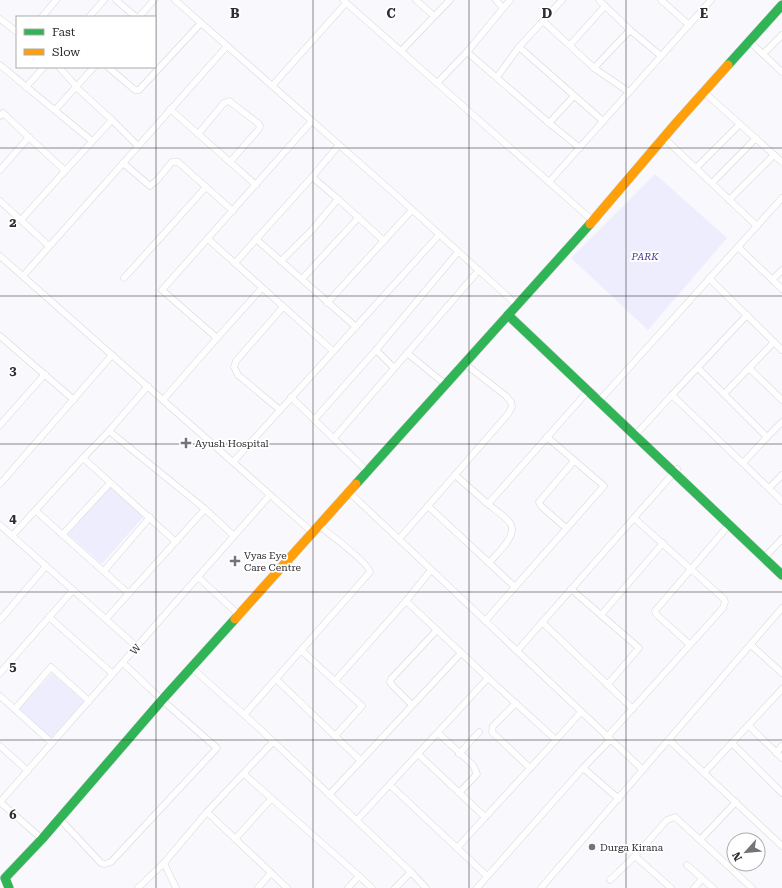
<svg xmlns="http://www.w3.org/2000/svg" width="782" height="888" viewBox="0 0 782 888" font-family="'Roboto Serif',serif">
<style>
.green{fill:#eeedfe}
.lines{fill:none;stroke-linecap:round;stroke-linejoin:round}
.street-casing{stroke:#d6d5d9;stroke-width:7}
.fast-casing{stroke:#d6d5d9;stroke-width:10}
.slow-casing{stroke:#d6d5d9;stroke-width:10}
.street{stroke:#fefeff;stroke-width:6}
.fast{stroke:#30b455;stroke-width:9}
.slow{stroke:#ff9f0a;stroke-width:9}
.grid{fill:none;stroke:#2d2d31;stroke-width:1;stroke-opacity:0.55}
.poi-dot{fill:#747478;stroke:#fff;stroke-width:1.5}
.labels{text-anchor:middle;stroke-width:3.5;stroke-linejoin:round;paint-order:stroke}
.park-label{font-size:10px;font-style:italic;fill:#46338c;stroke:#fff}
.poi-label{font-size:10px;fill:#2d2d31;stroke:#fff;text-anchor:start}
.street-label{font-size:10px;fill:#2d2d31;stroke:#fff}
.grid-label{font-size:13px;text-anchor:middle;font-weight:bold;fill:#2d2d31;stroke:#fff;stroke-width:3.5;stroke-linejoin:round;paint-order:stroke}
</style>
<rect width="100%" height="100%" fill="#f9f9fd"/>
<!-- green -->
<g class="green">
<polygon points="655,174 727,238 648,330 571,258"/>
<polygon points="111,486 144,516 102,564 68,534"/>
<polygon points="52,673 84,701 51,738 19,709"/>
</g>
<g class="lines">
<!-- street casing -->
<g class="street-casing">
<g id="street">
<polyline points="116,0 136,17"/>
<polyline points="175,0 397,196 517,305"/>
<polyline points="343,0 593,221"/>
<polyline points="416,0 434,16"/>
<polyline points="496,0 503,8"/>
<polyline points="599,0 630,30 661,56"/>
<polyline points="661,0 689,25"/>
<polyline points="42,17 56,0"/>
<polyline points="89,17 104,0"/>
<polyline points="139,17 154,0"/>
<polyline points="0,19 17,32"/>
<polyline points="543,21 594,68 629,92"/>
<polyline points="749,41 782,72"/>
<polyline points="570,45 605,6"/>
<polyline points="519,47 603,121"/>
<polyline points="401,51 450,0"/>
<polyline points="467,52 549,123 580,148"/>
<polyline points="763,54 782,35"/>
<polyline points="0,65 92,141"/>
<polyline points="59,67 76,86"/>
<polyline points="108,67 135,90 139,90 201,23"/>
<polyline points="594,68 630,30"/>
<polyline points="497,77 519,47 562,0"/>
<polyline points="437,83 467,52 510,0"/>
<polyline points="272,86 346,3"/>
<polyline points="26,87 44,67"/>
<polyline points="76,87 112,120"/>
<polyline points="704,92 782,162"/>
<polyline points="170,109 256,185"/>
<polyline points="55,110 94,67"/>
<polyline points="0,116 3,113 65,171 112,120 138,146"/>
<polyline points="549,123 574,96"/>
<polyline points="198,134 224,103 229,101 259,124 260,126 259,129 230,162"/>
<polyline points="664,138 757,226"/>
<polyline points="123,163 150,186 157,180 172,162 178,162 233,211"/>
<polyline points="696,168 740,124"/>
<polyline points="0,170 29,137"/>
<polyline points="312,177 338,199 384,241"/>
<polyline points="549,182 711,0"/>
<polyline points="712,183 756,138"/>
<polyline points="729,200 774,155"/>
<polyline points="0,201 49,246"/>
<polyline points="21,220 65,171"/>
<polyline points="208,239 333,351"/>
<polyline points="256,239 356,327"/>
<polyline points="738,247 782,289"/>
<polyline points="0,256 312,532"/>
<polyline points="281,261 312,230 338,199"/>
<polyline points="235,263 312,177 339,145"/>
<polyline points="23,276 227,46"/>
<polyline points="124,278 206,187"/>
<polyline points="709,278 782,350"/>
<polyline points="302,279 359,217"/>
<polyline points="772,280 782,270"/>
<polyline points="327,303 412,210"/>
<polyline points="0,336 74,400"/>
<polyline points="217,338 262,288"/>
<polyline points="376,350 394,368"/>
<polyline points="407,353 445,384"/>
<polyline points="698,368 767,437 743,463"/>
<polyline points="749,368 782,400"/>
<polyline points="724,394 774,342"/>
<polyline points="672,395 747,315"/>
<polyline points="291,397 367,471"/>
<polyline points="163,400 217,338 162,290 312,121"/>
<polyline points="599,401 782,198"/>
<polyline points="280,410 238,375 234,367 236,361 283,307"/>
<polyline points="314,420 376,350 458,252"/>
<polyline points="0,425 45,374"/>
<polyline points="109,431 205,509 234,536"/>
<polyline points="638,432 672,395 782,501"/>
<polyline points="767,437 782,422"/>
<polyline points="334,438 479,270"/>
<polyline points="83,458 176,542"/>
<polyline points="233,462 439,235"/>
<polyline points="455,475 508,414 512,407 511,402 506,396 464,363"/>
<polyline points="0,484 112,355"/>
<polyline points="769,488 782,475"/>
<polyline points="348,491 643,770"/>
<path d="M 488,504 C 495,510 505,516 510,523 C 519,535 496,554 489,563"/>
<polyline points="428,506 515,587"/>
<polyline points="36,511 129,594"/>
<polyline points="0,525 137,647"/>
<polyline points="566,528 541,506 539,502 574,461"/>
<polyline points="62,535 110,483"/>
<polyline points="12,536 83,458 109,431 148,386"/>
<polyline points="399,539 455,475 488,504 588,391"/>
<polyline points="764,558 782,539"/>
<polyline points="104,571 150,517"/>
<polyline points="198,577 238,614"/>
<polyline points="571,589 639,648 607,685"/>
<polyline points="601,615 663,543"/>
<polyline points="49,617 113,674"/>
<polyline points="106,619 205,509"/>
<polyline points="0,620 46,566"/>
<polyline points="485,621 604,486 547,437"/>
<polyline points="542,622 633,709"/>
<polyline points="689,644 656,614 655,611 729,525"/>
<polyline points="751,645 782,673"/>
<polyline points="301,650 362,706 335,736"/>
<polyline points="517,651 677,469"/>
<polyline points="191,667 260,729 411,872 426,888"/>
<polyline points="0,673 73,590"/>
<polyline points="488,678 556,740 581,712"/>
<polyline points="276,679 361,761"/>
<polyline points="335,681 406,601"/>
<polyline points="0,696 52,743"/>
<polyline points="516,703 493,726 492,732 530,768"/>
<polyline points="412,705 392,685 390,682 391,679 437,630"/>
<polyline points="15,709 51,667 89,701"/>
<path d="M 244,715 L 370,572 C 369,563 327,532 318,525"/>
<polyline points="749,726 782,758"/>
<polyline points="438,733 473,765 477,774 459,793"/>
<polyline points="607,737 723,608 725,602 724,599 634,518"/>
<polyline points="669,740 782,846"/>
<polyline points="273,742 207,812 287,888"/>
<polyline points="732,743 782,793"/>
<polyline points="0,746 28,771"/>
<polyline points="776,753 782,746"/>
<polyline points="418,754 485,817"/>
<polyline points="459,754 479,732"/>
<polyline points="583,768 610,740"/>
<polyline points="704,773 782,689"/>
<polyline points="244,774 359,876 348,888"/>
<polyline points="390,785 487,876"/>
<polyline points="329,795 461,653"/>
<polyline points="0,802 270,495"/>
<polyline points="0,802 42,839"/>
<polyline points="59,818 101,863 105,864 111,862 217,748 162,700 123,663"/>
<polyline points="357,820 488,678 406,601 431,570"/>
<polyline points="235,839 271,799"/>
<polyline points="700,840 736,802"/>
<polyline points="457,848 556,740"/>
<polyline points="635,856 671,888"/>
<polyline points="164,863 176,888"/>
<polyline points="687,865 713,888"/>
<polyline points="359,876 372,888"/>
<polyline points="610,880 635,856 667,820 675,817 752,888"/>
<polyline points="138,888 164,863 207,812"/>
<polyline points="258,888 271,873"/>
<polyline points="395,888 411,872"/>
<polyline points="477,888 583,768 619,799"/>
<polyline points="541,888 782,608"/>
<polyline points="694,888 702,879"/>
</g>
</g>
<!-- fast casing -->
<g class="fast-casing">
<g id="fast">
<polyline points="728,65 782,5"/>
<polyline points="508,315 782,575"/>
<polyline points="356,484 590,224"/>
<polyline points="9,888 5,878 42,839 162,700 235,619"/>
</g>
</g>
<!-- slow casing -->
<g class="slow-casing">
<g id="slow">
<polyline points="590,224 677,122 728,65"/>
<polyline points="235,619 356,484"/>
</g>
</g>
<!-- street -->
<use href="#street" class="street"/>
<!-- fast -->
<use href="#fast" class="fast"/>
<!-- slow -->
<use href="#slow" class="slow"/>
</g>
<!-- grid -->
<path class="grid" d="M 156,0 L 156,888M 313,0 L 313,888M 469,0 L 469,888M 626,0 L 626,888M 0,148 L 782,148M 0,296 L 782,296M 0,444 L 782,444M 0,592 L 782,592M 0,740 L 782,740"/>
<!-- markers -->
<g class="poi-dot">
<path d="M184 437h4v4h4v4h-4v4h-4v-4h-4v-4h4z"/>
<path d="M233 555h4v4h4v4h-4v4h-4v-4h-4v-4h4z"/>
<circle cx="592" cy="847" r="4"/>
</g>
<g class="labels">
<!-- park labels -->
<g class="park-label">
<text x="645" y="260">PARK</text>
</g>
<!-- poi labels -->
<g class="poi-label">
<text x="195" y="447">Ayush Hospital</text>
<text x="244" y="559">Vyas Eye<tspan x="244" dy="12">Care Centre</tspan></text>
<text x="600" y="851">Durga Kirana</text>
</g>
<!-- street labels -->
<g class="street-label">
<text transform="translate(135 649) rotate(-49)" y="4">W</text>
</g>
</g>
<g class="grid-label">
<text x="235" y="18">B</text>
<text x="391" y="18">C</text>
<text x="547" y="18">D</text>
<text x="704" y="18">E</text>
<text x="13" y="227">2</text>
<text x="13" y="375">3</text>
<text x="13" y="523">4</text>
<text x="13" y="671">5</text>
<text x="13" y="819">6</text>
</g>
<!-- legend -->
<rect x="16" y="16" width="140" height="52" fill="#ffffff" stroke="#ababad"/>
<rect x="24" y="29" width="20" height="6" fill="#30b455" stroke="#ababad"/>
<text x="52" y="36" font-size="12" fill="#2d2d31">Fast</text>
<rect x="24" y="49" width="20" height="6" fill="#ff9f0a" stroke="#ababad"/>
<text x="52" y="56" font-size="12" fill="#2d2d31">Slow</text>
<!-- north arrow -->
<g transform="translate(746 852) rotate(243)"><circle r="19" fill="#ffffff" stroke="#ababad"/>
<path d="M0-3L7 15L0 10L-7 15Z" fill="#747478"/>
<text y="-6" font-size="11" font-weight="bold" text-anchor="middle" fill="#2d2d31">N</text>
</g>
</svg>
